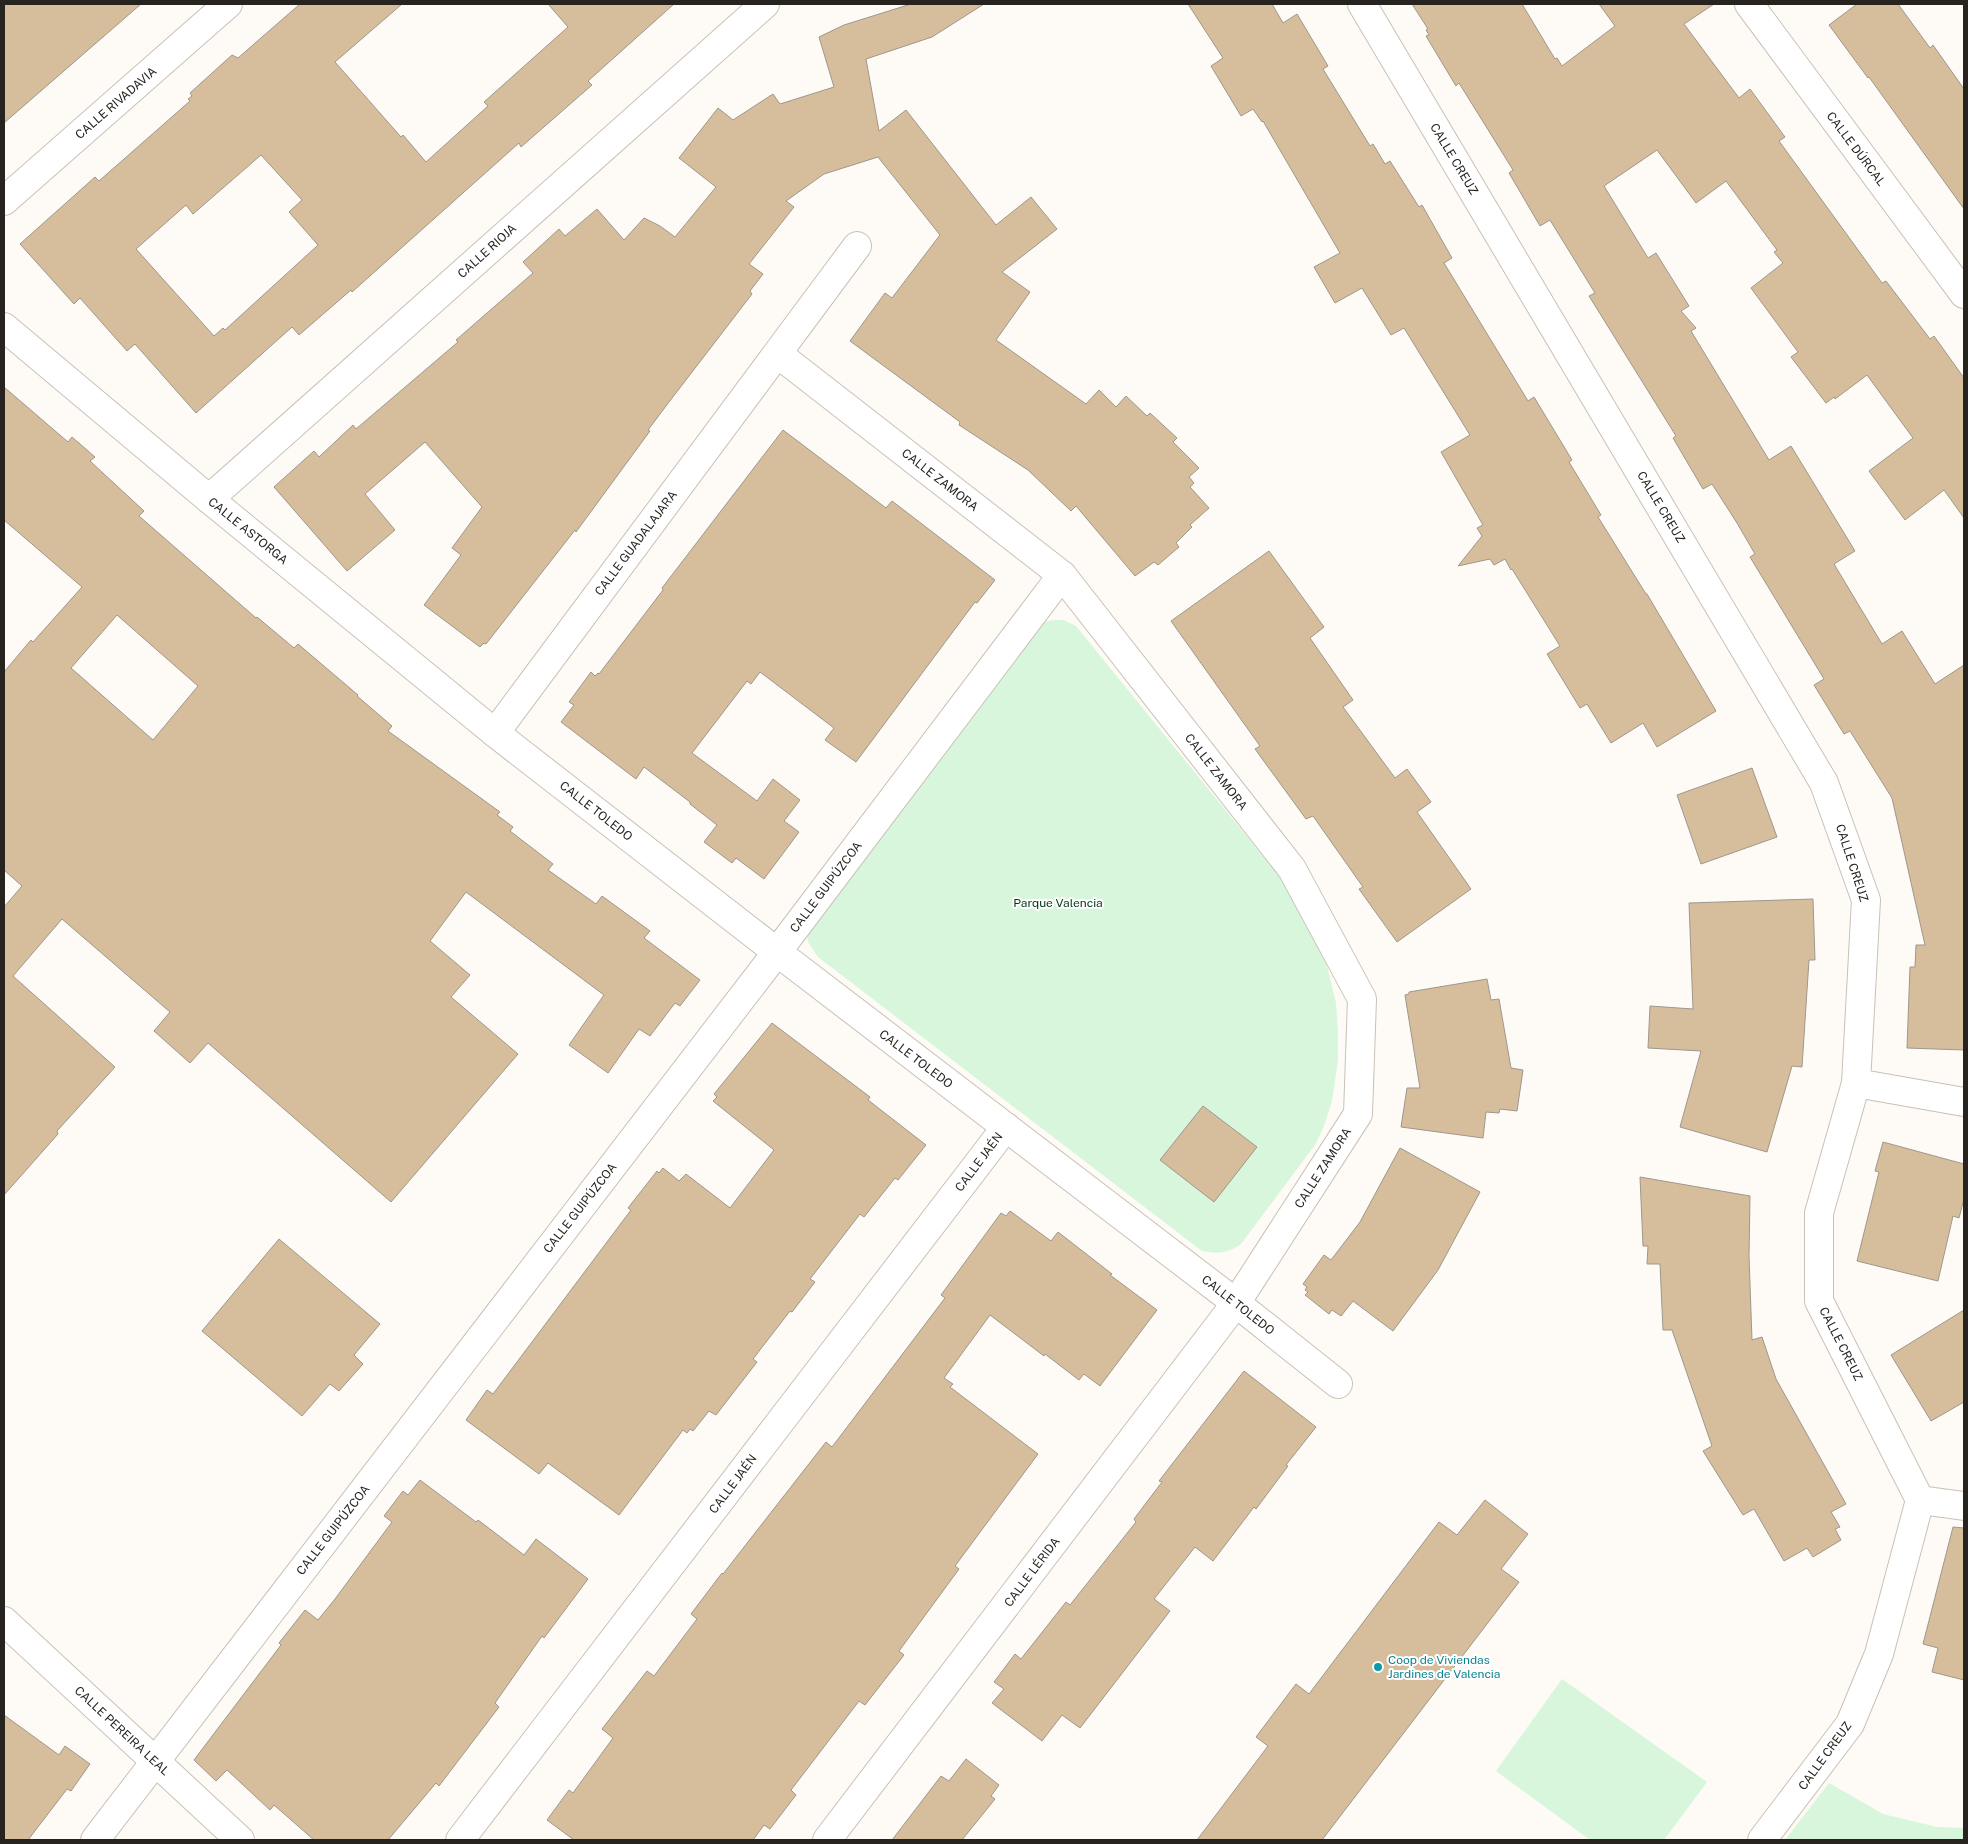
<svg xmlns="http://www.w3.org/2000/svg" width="1968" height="1844" viewBox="0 0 1968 1844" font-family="'Public Sans',sans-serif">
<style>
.green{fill:#d7f6db}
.building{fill:#d6be9d;stroke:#9f978c;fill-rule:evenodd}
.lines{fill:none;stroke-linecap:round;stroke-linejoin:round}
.minor-casing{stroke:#cac1b6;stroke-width:30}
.minor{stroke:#fff;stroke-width:28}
.culture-dot{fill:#0f9aa8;stroke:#fff;stroke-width:2}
.labels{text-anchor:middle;stroke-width:4;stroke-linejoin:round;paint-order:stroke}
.street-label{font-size:12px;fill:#272420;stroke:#fff}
.park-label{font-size:12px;fill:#013814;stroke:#fff}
.culture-label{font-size:12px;fill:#0d838f;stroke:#fff;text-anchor:start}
</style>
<rect width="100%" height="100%" fill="#fefaf5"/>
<!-- green -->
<g class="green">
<path d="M 1054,620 L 1064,620 L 1076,626 L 1287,886 L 1317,937 L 1328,970 L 1336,1003 L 1338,1033 L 1338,1060 L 1332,1101 L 1324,1126 L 1315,1145 L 1241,1244 C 1229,1253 1217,1254 1202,1251 L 818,957 L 808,942 L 806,929 L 1038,623 Z"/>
<polygon points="1562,1679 1707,1782 1664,1840 1590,1840 1496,1771"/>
<polygon points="1829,1783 1883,1814 1937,1827 1964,1828 1964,1840 1785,1840"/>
</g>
<!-- building -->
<g class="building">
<polygon points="4,4 141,4 4,123"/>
<path d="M 300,4 L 402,4 L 335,62 L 401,137 L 403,135 L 426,162 L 488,106 L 484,102 L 568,27 L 548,4 L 674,4 L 588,81 L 592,85 L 521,147 L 519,143 L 352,292 L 351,290 L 299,335 L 292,327 L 196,413 L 135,344 L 127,351 L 80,298 L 74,304 L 20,244 L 95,177 L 99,181 L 190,101 L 188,99 L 192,96 L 190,93 L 232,55 L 238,58 ZM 261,155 L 302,200 L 289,212 L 318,245 L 225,330 L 223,328 L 214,336 L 136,249 L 186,205 L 193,214 Z"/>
<polygon points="911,4 984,4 932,37 866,59 879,131 906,110 996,225 1031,197 1057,229 1002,272 1030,292 996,340 1086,404 1099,390 1116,407 1126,396 1147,416 1150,413 1177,438 1173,442 1199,468 1189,477 1194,483 1190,487 1209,508 1190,525 1192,527 1176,543 1179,547 1158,565 1154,562 1135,576 1076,506 1071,511 1028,470 959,425 960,422 850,341 885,293 892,298 940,235 878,157 824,174 786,201 794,207 749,264 763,274 750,291 752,294 669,402 648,430 650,431 576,532 575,530 486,644 484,643 480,647 424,605 461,555 452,548 482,507 425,442 365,494 395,530 347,571 274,487 314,451 319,457 353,425 356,429 458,342 456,340 533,273 523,262 559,229 565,236 597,209 624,240 644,218 660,226 675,237 716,187 679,158 718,108 733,120 773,94 780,104 834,87 819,37 844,25"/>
<polygon points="1188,4 1272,4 1283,23 1297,14 1328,66 1323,69 1370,146 1373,144 1385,164 1390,161 1419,207 1422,205 1452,258 1444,263 1528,401 1534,397 1572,460 1569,462 1601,515 1598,517 1646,594 1647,594 1716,711 1657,747 1643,723 1611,743 1587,704 1580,708 1547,654 1560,646 1512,569 1511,570 1505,559 1494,565 1490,559 1458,566 1482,536 1477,528 1483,525 1441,452 1470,435 1404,328 1391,335 1362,288 1335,303 1314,267 1340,253 1263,121 1262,122 1253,109 1241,116 1211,66 1223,58"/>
<polygon points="1412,4 1522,4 1555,59 1557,58 1562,66 1615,26 1599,4 1714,4 1684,24 1739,98 1750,89 1785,137 1779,141 1882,283 1886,281 1930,339 1934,336 1964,378 1964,518 1944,490 1905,520 1869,471 1913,438 1867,375 1835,399 1834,397 1826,403 1791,357 1798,352 1751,288 1783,263 1774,252 1777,250 1726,181 1696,203 1657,150 1604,186 1648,258 1656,253 1689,306 1681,311 1696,328 1691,331 1769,460 1791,446 1855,551 1834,564 1882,644 1902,631 1935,684 1964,665 1964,1050 1907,1048 1910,967 1915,967 1916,945 1925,945 1892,798 1850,731 1844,734 1814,685 1824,679 1750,557 1755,554 1737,523 1712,484 1703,489 1673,438 1676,436 1589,296 1595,293 1550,220 1540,226 1509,173 1513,170 1459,83 1456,86 1426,36 1429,35 1426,30 1428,29"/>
<polygon points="1857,4 1898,4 1930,48 1933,45 1964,89 1964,209 1869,77 1868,78 1829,25"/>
<path d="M 4,387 L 68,442 L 72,437 L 95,457 L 90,461 L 144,511 L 139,516 L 256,618 L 257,617 L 294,648 L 298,644 L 358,695 L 357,696 L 392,726 L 388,731 L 500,812 L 497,815 L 513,827 L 510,831 L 553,864 L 548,870 L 596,904 L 602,896 L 650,931 L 644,938 L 700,980 L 680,1006 L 675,1003 L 650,1036 L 639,1029 L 608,1073 L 569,1045 L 604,995 L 466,892 L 430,941 L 470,975 L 451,997 L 518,1054 L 391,1202 L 208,1043 L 190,1063 L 154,1031 L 170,1012 L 62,919 L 13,976 L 115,1067 L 57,1131 L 58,1134 L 4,1195 L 4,907 L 22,886 L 4,870 L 4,672 L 31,640 L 33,642 L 82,587 L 4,520 ZM 117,615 L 198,686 L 153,740 L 71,668 Z"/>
<polygon points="783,430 886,508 892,501 995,580 977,603 975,602 856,762 825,740 834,728 760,672 751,684 747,681 692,753 757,801 773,779 800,800 784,821 799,832 764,879 736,858 732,863 704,842 717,825 690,804 690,802 644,767 636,779 561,722 574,705 569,702 591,672 595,676 598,673 599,674 663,590 662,588"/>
<polygon points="1269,551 1324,627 1310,638 1353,700 1343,707 1395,778 1407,769 1431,802 1417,812 1471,889 1397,942 1359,889 1363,887 1313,816 1306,819 1255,749 1260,746 1171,621"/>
<polygon points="1752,768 1777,837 1701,864 1677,795"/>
<polygon points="1813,899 1815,960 1809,960 1802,1067 1792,1066 1767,1152 1680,1127 1701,1051 1648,1048 1650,1006 1693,1009 1689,903"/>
<polygon points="1487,979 1491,1000 1499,999 1511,1068 1523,1070 1517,1111 1500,1109 1499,1113 1486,1112 1483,1138 1401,1127 1407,1088 1420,1088 1405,995 1409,994 1409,992"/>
<polygon points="772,1023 870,1097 868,1100 926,1145 898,1180 895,1178 864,1217 860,1214 810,1279 815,1282 792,1312 790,1311 753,1359 757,1362 716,1415 709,1411 693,1431 690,1429 687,1433 683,1430 619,1515 548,1463 539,1474 466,1420 487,1390 493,1394 631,1210 628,1208 657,1171 659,1173 663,1168 679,1181 686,1174 730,1208 774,1150 713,1101 717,1097 714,1094"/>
<polygon points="1203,1106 1257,1147 1214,1202 1160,1160"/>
<polygon points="1883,1142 1964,1164 1964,1199 1959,1218 1953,1216 1938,1281 1857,1261 1879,1172 1875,1171"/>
<polygon points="1400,1148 1480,1192 1438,1270 1393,1331 1353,1301 1341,1316 1332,1310 1329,1314 1305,1295 1308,1292 1305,1290 1307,1287 1303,1284 1324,1255 1331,1260 1360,1222"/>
<polygon points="1640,1177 1750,1196 1749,1256 1752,1340 1762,1337 1776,1379 1846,1504 1831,1512 1840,1527 1835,1529 1841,1540 1813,1557 1807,1548 1784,1561 1754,1509 1743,1515 1703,1451 1712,1446 1672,1330 1663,1330 1660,1264 1647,1264 1648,1246 1643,1246"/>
<polygon points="1010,1211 1051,1241 1058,1232 1112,1274 1110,1275 1157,1310 1100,1386 1084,1374 1079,1380 1045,1354 1044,1356 990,1315 944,1378 953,1384 950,1387 1038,1454 955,1566 959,1569 899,1651 904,1655 865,1705 859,1701 791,1790 796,1795 770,1829 764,1825 753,1840 574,1840 547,1820 569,1790 573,1793 613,1738 602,1729 647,1671 654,1676 697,1619 691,1614 722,1573 723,1574 826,1442 832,1447 945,1298 941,1295 1001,1213 1006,1216"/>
<polygon points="279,1239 380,1324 354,1355 363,1364 339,1391 330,1384 302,1416 202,1331"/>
<polygon points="1964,1310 1964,1402 1931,1421 1891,1355"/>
<polygon points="1244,1371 1316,1427 1286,1465 1288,1466 1256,1509 1254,1507 1213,1561 1195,1547 1154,1599 1170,1611 1080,1728 1062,1715 1042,1741 992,1703 1004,1689 994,1682 1015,1654 1021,1659 1066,1602 1070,1605 1136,1522 1134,1519 1162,1482 1159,1481"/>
<polygon points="420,1480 476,1522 478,1520 524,1555 536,1539 588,1579 544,1638 542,1636 495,1703 499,1707 439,1786 436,1783 388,1840 314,1840 274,1805 270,1810 227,1770 216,1781 194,1760 281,1645 279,1643 305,1610 318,1620 335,1599 392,1522 384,1516 403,1491 408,1495"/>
<polygon points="1485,1500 1528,1534 1501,1569 1519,1582 1322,1840 1197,1840 1268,1746 1256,1737 1296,1684 1309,1694 1439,1522 1457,1535"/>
<polygon points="1953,1527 1964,1528 1964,1680 1932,1672 1938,1648 1923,1644"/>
<polygon points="4,1715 59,1755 65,1746 90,1764 71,1791 67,1789 28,1840 4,1840"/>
<polygon points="966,1759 999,1785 991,1796 995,1799 962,1840 892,1840 941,1776 949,1781"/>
</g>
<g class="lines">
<!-- minor casing -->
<g class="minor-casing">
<g id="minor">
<polyline points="1362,4 1824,783 1866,900 1856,1083 1819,1213 1819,1301 1920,1500 1879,1654 1850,1724 1762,1840"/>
<polyline points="1749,4 1964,294"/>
<polyline points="4,201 228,4"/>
<polyline points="4,327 209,499 495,733 777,952 1236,1303 1338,1384"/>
<polyline points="778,354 1062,575 1292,869 1362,999 1358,1114 1236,1303 827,1840"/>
<polyline points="209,499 765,4"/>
<polyline points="495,733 857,246"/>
<polyline points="1856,1083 1964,1102"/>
<polyline points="1920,1500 1964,1506"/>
<polyline points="4,1621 240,1840"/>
<polyline points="95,1840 777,952 1062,575"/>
<polyline points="460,1840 1006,1127"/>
</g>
</g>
<!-- minor -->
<use href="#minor" class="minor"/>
</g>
<!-- markers -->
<circle class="culture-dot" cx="1378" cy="1667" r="5"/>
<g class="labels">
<!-- street labels -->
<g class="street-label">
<text transform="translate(116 103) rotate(-41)" y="4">CALLE RIVADAVIA</text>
<text transform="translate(1856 149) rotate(53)" y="4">CALLE DÚRCAL</text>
<text transform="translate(1454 159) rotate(59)" y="4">CALLE CREUZ</text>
<text transform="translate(487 251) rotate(-42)" y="4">CALLE RIOJA</text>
<text transform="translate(940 480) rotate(38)" y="4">CALLE ZAMORA</text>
<text transform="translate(1661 507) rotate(59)" y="4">CALLE CREUZ</text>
<text transform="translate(248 531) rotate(39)" y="4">CALLE ASTORGA</text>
<text transform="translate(636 543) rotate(-53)" y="4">CALLE GUADALAJARA</text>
<text transform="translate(1216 772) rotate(52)" y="4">CALLE ZAMORA</text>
<text transform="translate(596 811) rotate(38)" y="4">CALLE TOLEDO</text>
<text transform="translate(1852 863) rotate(72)" y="4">CALLE CREUZ</text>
<text transform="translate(826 887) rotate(-53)" y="4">CALLE GUIPÚZCOA</text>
<text transform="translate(916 1059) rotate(37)" y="4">CALLE TOLEDO</text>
<text transform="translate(979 1162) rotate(-53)" y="4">CALLE JAÉN</text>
<text transform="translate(1323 1168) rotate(-57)" y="4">CALLE ZAMORA</text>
<text transform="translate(580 1208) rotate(-52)" y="4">CALLE GUIPÚZCOA</text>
<text transform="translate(1238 1305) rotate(38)" y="4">CALLE TOLEDO</text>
<text transform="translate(1841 1344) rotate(63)" y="4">CALLE CREUZ</text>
<text transform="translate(733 1484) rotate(-53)" y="4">CALLE JAÉN</text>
<text transform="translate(333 1530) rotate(-52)" y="4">CALLE GUIPÚZCOA</text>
<text transform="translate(1032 1572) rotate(-53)" y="4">CALLE LÉRIDA</text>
<text transform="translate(122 1731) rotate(43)" y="4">CALLE PEREIRA LEAL</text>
<text transform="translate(1825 1756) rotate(-54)" y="4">CALLE CREUZ</text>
</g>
<!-- park labels -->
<g class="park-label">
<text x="1058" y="907">Parque Valencia</text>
</g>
<!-- culture labels -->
<g class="culture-label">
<text x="1388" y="1664">Coop de Viviendas<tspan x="1388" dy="14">Jardines de Valencia</tspan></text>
</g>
</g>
<!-- border -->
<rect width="1968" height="1844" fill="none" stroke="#272420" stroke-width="10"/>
</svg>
